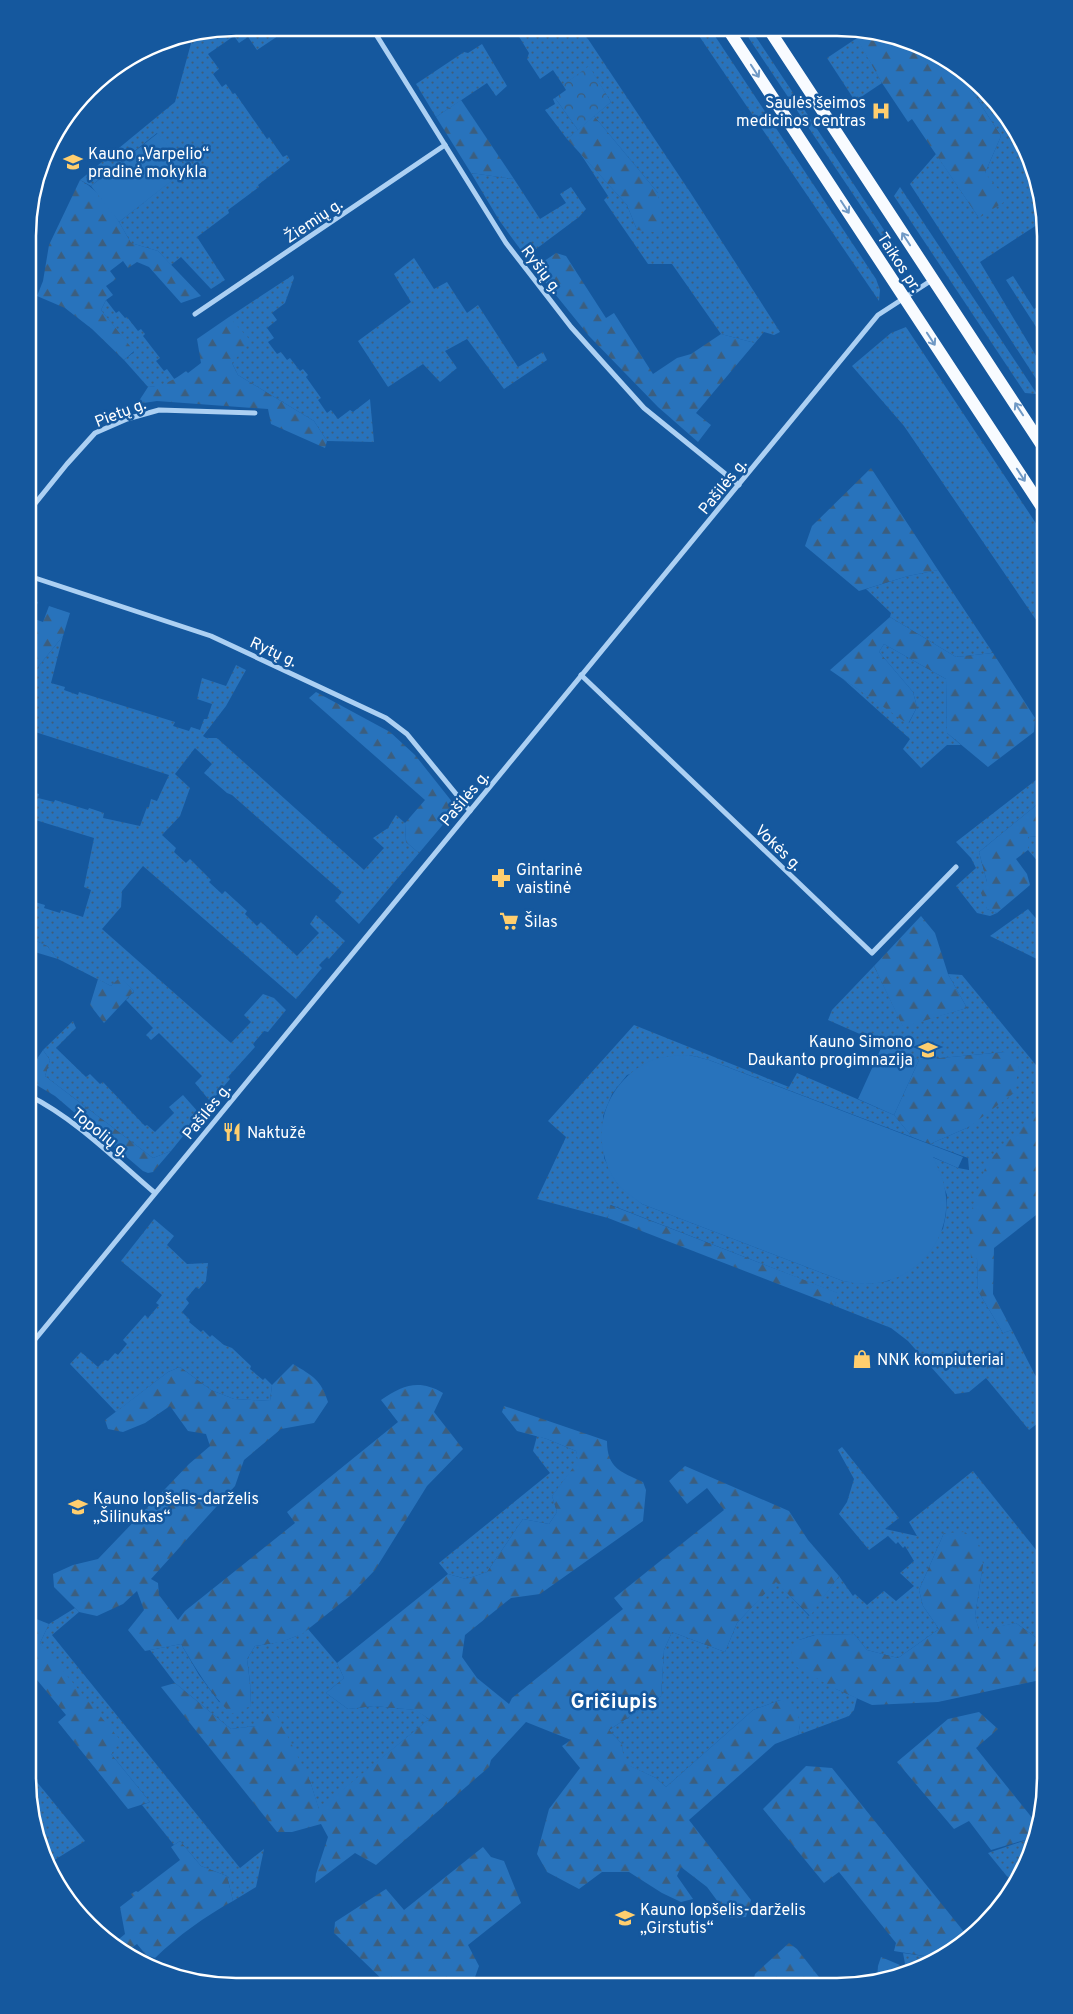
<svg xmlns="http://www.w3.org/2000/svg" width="1073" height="2014" viewBox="0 0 1073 2014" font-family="Overpass,sans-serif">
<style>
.grass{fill:url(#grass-dots)}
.forest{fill:url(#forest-firs)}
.park{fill:url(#park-crowns)}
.pitch{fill:#2873bc}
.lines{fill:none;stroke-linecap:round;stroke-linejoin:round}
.street{stroke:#acd0f3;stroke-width:5}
.primary{stroke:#f8fbff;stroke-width:12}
.oneway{stroke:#7099c5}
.labels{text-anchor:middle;stroke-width:5;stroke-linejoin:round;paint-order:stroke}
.poi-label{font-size:16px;fill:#fff;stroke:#15589e;text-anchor:start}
.street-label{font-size:16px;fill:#fff;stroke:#15589e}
.district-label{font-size:21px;font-weight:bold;fill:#fff;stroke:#15589e}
.rim{fill:none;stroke:#fff;stroke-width:2.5}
</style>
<defs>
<pattern id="grass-dots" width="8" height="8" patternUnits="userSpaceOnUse" patternTransform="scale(1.25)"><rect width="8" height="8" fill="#2873bc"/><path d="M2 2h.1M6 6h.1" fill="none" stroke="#3c5e7e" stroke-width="1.8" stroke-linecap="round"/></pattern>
<pattern id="forest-firs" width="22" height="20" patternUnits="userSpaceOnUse" patternTransform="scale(1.25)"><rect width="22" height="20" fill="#2873bc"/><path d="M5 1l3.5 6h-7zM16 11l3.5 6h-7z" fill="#3c5e7e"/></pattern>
<pattern id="park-crowns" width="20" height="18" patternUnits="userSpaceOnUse" patternTransform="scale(1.25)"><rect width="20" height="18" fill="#2873bc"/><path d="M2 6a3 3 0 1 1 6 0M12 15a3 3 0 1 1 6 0" fill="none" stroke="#3c5e7e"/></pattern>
</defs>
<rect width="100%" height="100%" fill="#15589e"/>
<!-- grass -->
<g class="grass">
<polygon points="236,28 272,28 278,36 257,50 248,37 239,43 234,36 208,54 219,69 213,74 222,87 226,84 233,94 235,93 267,139 269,137 283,157 287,155 290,160 258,185 259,187 228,210 229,213 197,237 225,280 211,289 181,257 171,265 158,251 131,243 119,222 186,169 157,133 91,186 80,180 175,102 193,36"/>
<polygon points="525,29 582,30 690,192 780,332 774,335 764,332 755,343 721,334 672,264 648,264 604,200 608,196 580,153 627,205 637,230 658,193 594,116 611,102 589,67 563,85 553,70 540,79 527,59 529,53 518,35"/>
<polygon points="695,30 711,30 876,279 880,290 879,301"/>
<polygon points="744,31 752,31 900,254 899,259 895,257"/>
<polygon points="857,38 882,83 855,101 827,58"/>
<polygon points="482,44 507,86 496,96 487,83 436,117 416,84 464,52 468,53"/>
<path d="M 958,69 C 992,91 1020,130 1034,168 C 1040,184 1040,204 1043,221 L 980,262 L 1045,371 L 1045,385 L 1042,388 L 910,184 L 936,154 L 979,218 L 985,173 L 1001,136 Z"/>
<polygon points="555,98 578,130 567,139 545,110 555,104 553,99"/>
<polygon points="471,173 514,179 540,219 566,203 560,194 571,187 586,209 579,217 532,252 523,253 499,220"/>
<polygon points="900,187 1037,394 1025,393 894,196"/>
<polygon points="414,258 434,289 447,282 467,313 478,305 518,367 543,352 547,360 504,389 467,339 445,351 457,368 440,382 423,364 388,387 358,341 411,302 394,274"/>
<polygon points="293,275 294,278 285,303 272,313 277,320 267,328 274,338 268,342 277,354 281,352 287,360 290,358 300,371 303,369 308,375 306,377 321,398 318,400 327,413 331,410 338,419 350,410 353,412 370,399 374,442 327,441 314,421 238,375 232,363 229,317"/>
<polygon points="1013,276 1034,309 1045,302 1045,326 1038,330 1006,280"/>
<polygon points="106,300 116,313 119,311 125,318 127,317 138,331 141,329 145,334 143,336 160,358 156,361 164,371 167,369 175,380 160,386 148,387 124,360 134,352 101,310"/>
<polygon points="906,327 1045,537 1045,633 904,426 852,366 891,333"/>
<polygon points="938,570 993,653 956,657 890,617 891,613 866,589 908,576"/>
<polygon points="63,636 51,683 65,687 64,690 78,695 79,692 175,722 173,726 189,731 191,727 200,730 204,719 207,719 212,704 197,699 202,678 226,686 236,665 246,670 226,706 203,736 206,738 217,738 364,870 384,848 373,838 388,828 396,815 405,823 406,842 419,853 359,924 335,901 342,892 232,795 227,793 204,773 212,764 195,748 175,774 190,788 180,816 162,835 176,848 174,852 186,863 190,859 211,880 209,882 222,894 225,891 247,911 245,914 257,926 261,922 297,956 319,933 310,924 316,915 345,941 329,959 327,957 319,965 322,968 296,999 143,866 122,891 121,907 102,929 231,1043 251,1022 244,1015 263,994 274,998 286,1010 268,1032 264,1031 253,1044 255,1047 228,1077 230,1079 214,1098 209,1100 195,1083 202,1076 159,1033 151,1040 146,1035 153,1028 126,1000 134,991 120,978 111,986 58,959 47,946 28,937 28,900 45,905 44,908 60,913 61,910 83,917 91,890 84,887 94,838 29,818 29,791 39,794 38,798 54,802 55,800 88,810 89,808 104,813 103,818 140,826 147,807 149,807 151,799 157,801 169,775 29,730 29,678"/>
<polygon points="884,644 946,679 947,733 961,745 947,745 921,768 903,749 910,739 843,679 909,723 917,707 913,692 879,652"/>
<polygon points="1045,773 1045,798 979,852 987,882 987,909 997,913 990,916 977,913 956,886 976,868 971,858 956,842"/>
<polygon points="1045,836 1045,859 1040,864 1028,850 1028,837"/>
<polygon points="1028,909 1045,929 1045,963 990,936"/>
<polygon points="874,966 903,1026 967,1008 948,974 962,975 1045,1076 1045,1105 1037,1112 971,1257 977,1258 978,1291 1003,1333 1012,1330 1034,1373 1045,1391 1045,1425 1042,1420 1029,1430 986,1378 969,1392 955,1394 908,1341 891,1328 835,1306 837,1293 611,1205 608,1218 537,1199 566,1137 548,1121 634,1025 789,1087 797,1073 894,1115 912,1137 709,1060 689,1055 627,1075 612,1094 603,1116 604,1158 617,1183 642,1204 843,1281 866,1284 889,1281 943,1229 946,1214 947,1195 932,1157 958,1168 969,1170 968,1158 930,1144 969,1127 1005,1052 919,1060 828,1020 832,1010"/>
<polygon points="73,1021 76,1028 56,1048 86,1077 90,1074 100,1084 103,1082 145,1126 147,1125 155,1132 174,1113 169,1107 183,1095 199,1113 196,1120 171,1151 153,1158 45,1076 50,1060 43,1050"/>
<polygon points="154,1219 174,1236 167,1245 187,1264 208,1263 206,1281 199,1289 196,1287 186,1299 189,1303 182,1312 190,1320 189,1322 201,1332 203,1330 210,1337 212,1335 224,1345 232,1348 251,1366 250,1369 263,1380 265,1378 272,1385 270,1401 234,1399 211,1390 180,1367 168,1372 116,1412 70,1364 81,1352 98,1367 105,1360 108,1361 115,1353 118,1355 127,1344 123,1340 145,1315 148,1318 159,1305 156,1303 162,1295 121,1261"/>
<polygon points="537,1436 547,1439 576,1451 579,1461 552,1496 557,1512 549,1524 523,1519 487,1572 466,1579 448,1574 439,1563 550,1473 533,1451"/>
<polygon points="842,1447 899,1518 885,1529 917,1536 909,1522 973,1471 1045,1561 1045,1644 1016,1623 979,1631 975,1616 983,1564 944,1533 919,1590 923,1606 939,1629 898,1658 867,1650 854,1634 814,1635 799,1640 836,1689 857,1698 854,1710 849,1716 798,1735 800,1725 780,1700 753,1710 666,1787 656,1778 623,1763 622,1744 609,1730 661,1696 664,1650 672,1632 725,1652 737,1623 776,1581 809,1616 839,1576 853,1596 855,1594 867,1605 884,1591 896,1601 914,1586 900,1573 914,1561 905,1546 903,1548 898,1542 896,1544 888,1536 869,1550 839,1514 847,1502 854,1479 838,1450"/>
<polygon points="75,1608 79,1612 52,1635 240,1868 264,1849 256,1887 233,1901 227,1876 201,1866 180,1841 174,1845 142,1805 150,1802 111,1754 40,1643 49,1624"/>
<path d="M 308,1629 L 337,1663 L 344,1678 L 326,1693 L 348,1709 L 374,1706 L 416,1710 L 429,1719 L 319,1810 L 310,1781 L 256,1726 L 231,1729 L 175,1683 L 150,1650 L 181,1644 L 199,1675 L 219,1702 L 251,1706 L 250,1682 L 247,1659 L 255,1646 C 273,1643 293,1641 308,1629 Z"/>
<polygon points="28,1771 85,1841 48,1864 39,1845"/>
<polygon points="1035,1837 1030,1857 1014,1885 988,1853"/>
<polygon points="903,1953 937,1958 907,1974"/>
</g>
<!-- forest -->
<g class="forest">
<polygon points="877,31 929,49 958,69 1001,136 985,173 1007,200 979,218 912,119 908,122 882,83 853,32"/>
<polygon points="461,100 514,179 471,173 436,117"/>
<polygon points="594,116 658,193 662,233 637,230 627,205 567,139"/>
<path d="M 80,180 C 103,192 119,221 131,243 L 158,251 L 201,296 L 181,303 L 149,267 L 137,262 L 128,268 L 123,261 L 110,271 L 116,279 L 106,286 L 113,295 L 106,300 L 101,310 L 134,351 L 124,360 L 92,329 L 65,308 L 37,296 L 43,281 L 49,245 Z"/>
<polygon points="556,253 566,256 606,318 614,313 653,374 677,358 691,354 721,334 755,343 696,413 711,425 698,442 658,407 589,336 534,268"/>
<path d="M 229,317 L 251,341 L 232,363 L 238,375 L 314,421 L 327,441 L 325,448 L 271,424 L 268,409 L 157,401 L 137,404 L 148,387 C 163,386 174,380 186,371 L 188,373 L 201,363 L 197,339 Z"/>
<polygon points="871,468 938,570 908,576 859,591 805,546 812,526"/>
<polygon points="29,599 38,602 32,618 43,622 49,606 70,613 63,636 29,678"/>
<polygon points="890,617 956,657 993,653 1035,718 1034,732 988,767 947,733 946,679 884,644 879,652 913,692 917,707 908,724 830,670"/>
<polygon points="316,692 390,732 415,755 457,808 419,853 406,842 405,823 425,800 309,698"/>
<polygon points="1045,798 1045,836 1028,837 1028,850 1016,859 1027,874 1030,885 997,913 987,909 981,893 987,882 979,852"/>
<polygon points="921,916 935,933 948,974 967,1008 903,1027 874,966"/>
<polygon points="28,937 47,946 58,959 28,950"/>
<polygon points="120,977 134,991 104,1023 90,1005 98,979 111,986"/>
<polygon points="43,1050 50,1060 45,1076 153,1158 171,1151 153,1172 148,1173 143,1171 55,1096 28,1080 28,1072"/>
<polygon points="1005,1052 1019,1067 1014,1093 969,1127 930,1144 912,1137 894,1115 919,1060"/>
<polygon points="1037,1112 1045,1112 1045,1208 994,1248 993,1294 1012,1330 1003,1333 978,1291 977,1258 971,1258 969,1218 987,1162"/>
<polygon points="610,1205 838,1293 835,1306 608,1218"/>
<path d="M 293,1364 C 313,1376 321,1380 328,1402 L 314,1423 L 281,1429 L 244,1460 L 235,1486 L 151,1579 L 158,1583 L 159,1595 L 178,1620 L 185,1611 L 295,1523 L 287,1512 L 398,1422 L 381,1400 C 403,1385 419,1379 443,1393 L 434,1412 L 463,1449 L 427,1486 L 375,1570 L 350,1596 L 302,1634 L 281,1642 L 255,1646 L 247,1659 L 250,1683 L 251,1706 L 231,1714 C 210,1693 196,1669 181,1644 L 145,1651 L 128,1630 L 144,1610 L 137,1591 L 123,1604 L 97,1616 L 79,1612 L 54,1587 L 53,1574 L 73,1565 L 98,1559 L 189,1464 L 210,1446 L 206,1434 L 188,1431 L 170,1406 L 145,1423 L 123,1432 L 108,1429 L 105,1420 L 168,1372 L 180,1367 L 211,1390 L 234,1399 L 270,1401 L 272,1385 Z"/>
<path d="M 504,1406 L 607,1441 C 607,1468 621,1472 643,1482 L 646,1490 L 643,1521 L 540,1594 L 511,1598 L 465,1635 L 462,1657 L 477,1678 L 509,1704 L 512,1698 L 623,1609 L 614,1598 L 724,1510 L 707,1488 L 687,1504 L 669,1481 L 685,1466 L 789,1511 L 808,1540 L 839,1576 L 810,1616 L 776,1582 L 737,1623 L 725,1652 L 672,1632 L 664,1650 L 661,1696 L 609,1730 L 622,1744 L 624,1763 L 656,1778 L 666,1787 L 753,1710 L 780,1700 L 796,1706 L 800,1725 L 798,1735 L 775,1744 L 689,1820 L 751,1900 L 746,1917 L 730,1918 L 707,1887 L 681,1867 L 677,1876 L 693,1899 L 681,1902 L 662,1893 L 629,1872 L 602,1872 L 579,1889 L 547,1872 L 537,1854 L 549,1809 L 580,1768 L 562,1746 L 571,1740 L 526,1722 L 491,1760 L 489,1767 L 376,1865 L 355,1853 L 315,1883 L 316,1874 L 328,1837 L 321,1824 L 292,1832 L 277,1832 L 161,1687 L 175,1683 L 231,1729 L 256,1726 L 268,1710 L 278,1717 L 310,1781 L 319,1809 L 429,1719 L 415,1710 L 374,1706 L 348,1709 L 326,1693 L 344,1678 L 337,1663 L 448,1574 L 466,1579 L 487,1572 L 523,1519 L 549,1524 L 557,1512 L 552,1496 L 578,1461 L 576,1451 L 547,1439 L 517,1431 L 502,1412 Z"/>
<polygon points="965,1532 980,1546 983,1564 975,1616 979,1630 1016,1623 1045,1644 1045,1679 938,1702 872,1705 836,1689 795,1666 791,1652 799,1640 815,1635 854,1634 867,1650 898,1658 939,1629 923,1606 919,1590 944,1533"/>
<polygon points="29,1616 49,1624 40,1643 121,1741 111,1754 150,1802 128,1809 58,1722 66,1715 28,1669 28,1618"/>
<polygon points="979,1712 998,1729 976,1748 1037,1824 1035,1837 991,1850 969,1821 954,1829 897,1762 948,1719"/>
<polygon points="806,1766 832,1768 969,1938 964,1944 937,1958 894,1951 896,1943 839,1872 824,1883 763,1809"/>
<path d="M 180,1841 L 201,1866 L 227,1876 L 233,1901 C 204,1917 179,1935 155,1958 L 146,1955 L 137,1944 L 126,1952 L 113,1944 L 125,1934 L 120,1907 L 133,1897 L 131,1894 L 136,1891 L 138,1892 L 180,1860 L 171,1847 Z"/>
<polygon points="483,1847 491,1857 504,1861 521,1903 468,1945 479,1966 474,1980 469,1985 388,1985 334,1933 335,1922 386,1889 404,1910"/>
<polygon points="1014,1884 997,1910 991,1903"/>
<polygon points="789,1943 797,1949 826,1986 752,1986 755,1974"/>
<polygon points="881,1957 900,1965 905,1975 877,1980 878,1966"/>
</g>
<!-- park -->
<polygon class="park" points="589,66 611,102 578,130 555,98 566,90 563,85"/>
<!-- pitch -->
<g class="pitch">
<polygon points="158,133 187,169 119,222 91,186"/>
<polygon points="883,1044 919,1060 894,1115 858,1099"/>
<path d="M 689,1055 L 709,1060 L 963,1157 L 958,1168 L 933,1157 C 939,1170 945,1182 946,1197 C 950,1243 913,1284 865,1284 C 858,1284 850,1282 843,1281 L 642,1204 C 634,1198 622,1190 616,1182 C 588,1140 602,1085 648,1062 C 660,1056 675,1056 689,1055 Z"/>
</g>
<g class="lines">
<!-- street -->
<g class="street">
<polyline points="372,28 506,243 571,327 644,408 739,485"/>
<polyline points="377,35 388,28"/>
<polyline points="195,314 445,145"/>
<polyline points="29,511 67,464 95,433 127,419 159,410 255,413"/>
<polyline points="29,576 211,636 386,718 407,734 470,811"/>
<polyline points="581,675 872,953 956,867"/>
<path d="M 28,1095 C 76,1119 115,1159 155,1193"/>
<polyline points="28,1348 878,315 932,280"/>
</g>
<!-- primary -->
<g class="primary">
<polyline points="729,31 1045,512"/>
<polyline points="770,31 1045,450"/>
</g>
</g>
<!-- one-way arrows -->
<defs><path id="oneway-shaft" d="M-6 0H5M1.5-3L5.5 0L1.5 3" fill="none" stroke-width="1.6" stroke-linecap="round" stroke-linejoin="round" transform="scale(1.25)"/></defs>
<g class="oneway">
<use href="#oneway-shaft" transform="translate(755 71) rotate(57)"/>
<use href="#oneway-shaft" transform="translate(845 207) rotate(57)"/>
<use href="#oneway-shaft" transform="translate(906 239) rotate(-123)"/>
<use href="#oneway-shaft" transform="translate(931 339) rotate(57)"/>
<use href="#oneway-shaft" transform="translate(1019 409) rotate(-123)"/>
<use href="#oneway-shaft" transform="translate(1021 475) rotate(57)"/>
</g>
<!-- icons -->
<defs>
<g id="hospital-bare" transform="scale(1.5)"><path d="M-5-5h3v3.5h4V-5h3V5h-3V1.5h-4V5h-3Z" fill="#ffce6e" stroke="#15589e" stroke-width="2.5" paint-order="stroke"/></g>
<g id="school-bare" transform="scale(1.5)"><path d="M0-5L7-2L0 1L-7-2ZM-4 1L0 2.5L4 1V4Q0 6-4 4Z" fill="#ffce6e" stroke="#15589e" stroke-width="2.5" paint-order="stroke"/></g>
<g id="pharmacy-bare" transform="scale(1.5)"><path d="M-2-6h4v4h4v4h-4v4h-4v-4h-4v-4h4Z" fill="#ffce6e" stroke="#15589e" stroke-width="2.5" paint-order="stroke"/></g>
<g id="supermarket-bare" transform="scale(1.5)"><path d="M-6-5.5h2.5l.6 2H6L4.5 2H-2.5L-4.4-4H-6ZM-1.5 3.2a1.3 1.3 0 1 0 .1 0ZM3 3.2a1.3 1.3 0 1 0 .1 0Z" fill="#ffce6e" stroke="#15589e" stroke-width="2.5" paint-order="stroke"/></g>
<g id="restaurant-bare" transform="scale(1.5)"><path d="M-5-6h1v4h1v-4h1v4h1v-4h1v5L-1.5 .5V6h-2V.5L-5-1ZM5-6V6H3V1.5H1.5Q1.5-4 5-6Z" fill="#ffce6e" stroke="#15589e" stroke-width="2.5" paint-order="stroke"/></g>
<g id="shop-bare" transform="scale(1.5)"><path d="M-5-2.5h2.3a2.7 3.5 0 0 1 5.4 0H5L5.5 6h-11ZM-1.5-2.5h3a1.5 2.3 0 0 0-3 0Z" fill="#ffce6e" stroke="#15589e" stroke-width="2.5" paint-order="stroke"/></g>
</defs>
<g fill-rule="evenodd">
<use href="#hospital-bare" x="881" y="111"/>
<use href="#school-bare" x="73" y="162"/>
<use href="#pharmacy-bare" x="501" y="878"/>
<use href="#supermarket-bare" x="509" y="921"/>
<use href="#school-bare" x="928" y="1050"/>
<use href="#restaurant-bare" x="232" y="1132"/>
<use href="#shop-bare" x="862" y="1359"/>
<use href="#school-bare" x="78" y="1507"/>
<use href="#school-bare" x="625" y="1918"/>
</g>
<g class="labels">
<!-- poi labels -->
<g class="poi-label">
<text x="866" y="108" text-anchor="end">Saulės šeimos<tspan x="866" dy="18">medicinos centras</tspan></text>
<text x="88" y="159">Kauno „Varpelio“<tspan x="88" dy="18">pradinė mokykla</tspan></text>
<text x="516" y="875">Gintarinė<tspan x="516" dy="18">vaistinė</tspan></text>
<text x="524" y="927">Šilas</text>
<text x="913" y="1047" text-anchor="end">Kauno Simono<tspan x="913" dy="18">Daukanto progimnazija</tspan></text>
<text x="247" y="1138">Naktužė</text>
<text x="877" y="1365">NNK kompiuteriai</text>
<text x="93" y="1504">Kauno lopšelis-darželis<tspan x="93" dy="18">„Šilinukas“</tspan></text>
<text x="640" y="1915">Kauno lopšelis-darželis<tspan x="640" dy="18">„Girstutis“</tspan></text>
</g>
<!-- street labels -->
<g class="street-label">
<text transform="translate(313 220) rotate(-34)" y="6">Žiemių g.</text>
<text transform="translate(900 262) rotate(57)" y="6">Taikos pr.</text>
<text transform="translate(542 269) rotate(53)" y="6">Ryšių g.</text>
<text transform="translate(120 412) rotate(-21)" y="6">Pietų g.</text>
<text transform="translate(722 486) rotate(-51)" y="6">Pašilės g.</text>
<text transform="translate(274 651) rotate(25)" y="6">Rytų g.</text>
<text transform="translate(464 798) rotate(-50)" y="6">Pašilės g.</text>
<text transform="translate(779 847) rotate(44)" y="6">Vokės g.</text>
<text transform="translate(206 1111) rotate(-51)" y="6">Pašilės g.</text>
<text transform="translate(101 1132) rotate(39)" y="6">Topolių g.</text>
</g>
<!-- district labels -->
<g class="district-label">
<text x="614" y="1708">Gričiupis</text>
</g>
</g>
<!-- crop -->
<path d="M0 0H1073V2014H0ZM236 36H837A200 200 0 0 1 1037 236V1778A200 200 0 0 1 837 1978H236A200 200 0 0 1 36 1778V236A200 200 0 0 1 236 36Z" fill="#15589e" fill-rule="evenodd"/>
<path class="rim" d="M236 36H837A200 200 0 0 1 1037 236V1778A200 200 0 0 1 837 1978H236A200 200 0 0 1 36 1778V236A200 200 0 0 1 236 36Z"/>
</svg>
